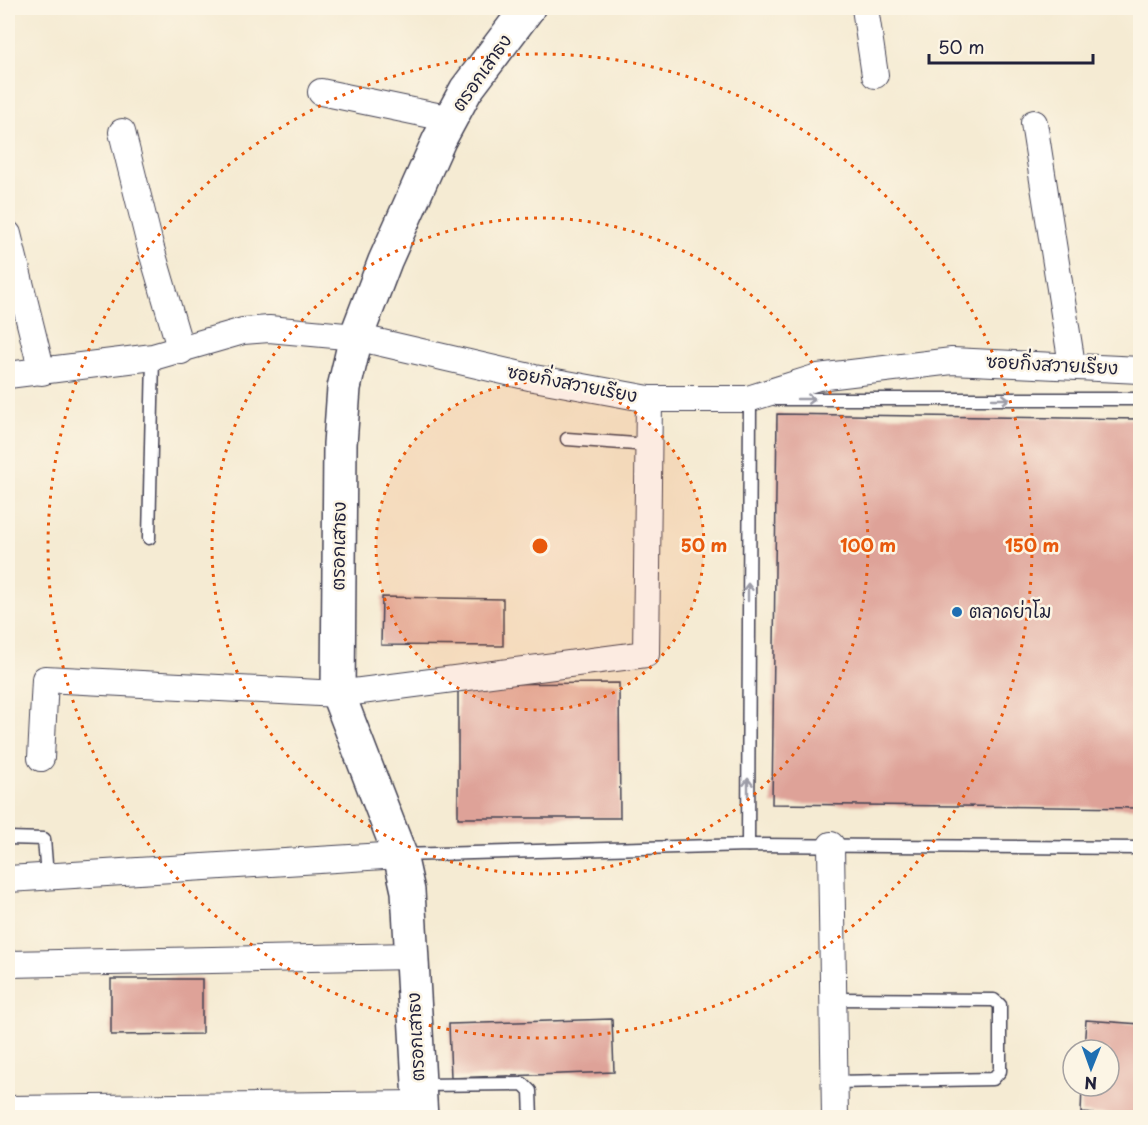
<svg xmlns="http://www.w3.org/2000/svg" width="1148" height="1125" viewBox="0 0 1148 1125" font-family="'Playpen Sans','Playpen Sans Thai',sans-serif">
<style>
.building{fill:#dea298}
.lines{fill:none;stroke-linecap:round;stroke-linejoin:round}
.lane-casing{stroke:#424052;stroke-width:15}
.street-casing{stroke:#424052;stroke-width:28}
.secondary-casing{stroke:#424052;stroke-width:36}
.lane{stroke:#fff;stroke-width:12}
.street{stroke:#fff;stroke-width:26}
.secondary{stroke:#fff;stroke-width:33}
.oneway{stroke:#9c9ca7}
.ring{fill:none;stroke:#e8590c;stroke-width:3;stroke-dasharray:3 6}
.poi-dot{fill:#1f6fb2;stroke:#fcf5e5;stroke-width:2}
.labels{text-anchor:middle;stroke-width:5;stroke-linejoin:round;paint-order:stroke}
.street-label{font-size:18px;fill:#22223b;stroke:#fcf5e5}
.poi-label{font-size:18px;fill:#22223b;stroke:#fcf5e5;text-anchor:start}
.centre{fill:#e8590c;stroke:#fcf5e5;stroke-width:3}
.ring-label{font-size:18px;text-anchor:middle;font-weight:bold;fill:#e8590c;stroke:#fcf5e5;stroke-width:5;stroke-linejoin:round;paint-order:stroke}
</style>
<rect width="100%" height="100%" fill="#fcf5e5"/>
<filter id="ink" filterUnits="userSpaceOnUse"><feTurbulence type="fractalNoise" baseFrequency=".0167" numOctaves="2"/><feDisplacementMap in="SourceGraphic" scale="12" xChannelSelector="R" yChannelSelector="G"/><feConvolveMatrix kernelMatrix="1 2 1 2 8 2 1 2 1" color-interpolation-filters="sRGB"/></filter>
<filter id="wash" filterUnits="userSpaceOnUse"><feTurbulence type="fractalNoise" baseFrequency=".008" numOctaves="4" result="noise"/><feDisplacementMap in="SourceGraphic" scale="24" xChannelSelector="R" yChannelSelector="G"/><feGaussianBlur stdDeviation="1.35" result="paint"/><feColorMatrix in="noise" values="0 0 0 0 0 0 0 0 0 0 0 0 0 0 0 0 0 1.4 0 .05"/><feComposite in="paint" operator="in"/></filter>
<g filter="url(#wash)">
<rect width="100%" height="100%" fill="#f5ebd3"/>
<g id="blocks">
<!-- building -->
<g class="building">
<polygon points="777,414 1140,419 1140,808 772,804"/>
<polygon points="382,597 503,599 503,646 381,645"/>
<polygon points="619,683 620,818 458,818 458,684"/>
<polygon points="111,979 202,979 202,1034 111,1035"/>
<polygon points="612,1019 614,1072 451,1078 449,1024"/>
<polygon points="1086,1020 1140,1024 1140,1116 1081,1113 1082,1086 1109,1086 1109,1050 1084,1050"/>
</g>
</g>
</g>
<g filter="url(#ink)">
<use href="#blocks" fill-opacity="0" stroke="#424052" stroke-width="1.5"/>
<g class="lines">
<!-- lane casing -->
<g class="lane-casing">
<g id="lane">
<polyline points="776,399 1140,399"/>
<polyline points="567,439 649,445"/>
<polyline points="149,538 153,357"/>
<polyline points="8,838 44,839 47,876"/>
<polyline points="748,845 750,399"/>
<polyline points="401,855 748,845 1140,848"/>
<polyline points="834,999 994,1000 1000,1005 1000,1071 993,1079 835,1082"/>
<polyline points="420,1085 523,1084 530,1091 531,1118"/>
</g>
</g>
<!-- street casing -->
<g class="street-casing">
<g id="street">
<polyline points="865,8 875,75"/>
<polyline points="321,92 451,119"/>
<polyline points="1034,123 1072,365"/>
<polyline points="122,132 150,245 181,351"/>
<polyline points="8,234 42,372"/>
<polyline points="8,375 153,357 243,331 269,329 356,337 534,378 649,399 748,399 818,377 952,361 1140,370"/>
<polyline points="41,758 45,679 338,694 646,654 649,399"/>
<polyline points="831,845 835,1118"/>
<polyline points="8,879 400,855"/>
<polyline points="8,964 412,956"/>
<polyline points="8,1109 420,1104"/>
</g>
</g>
<!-- secondary casing -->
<g class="secondary-casing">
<polyline id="secondary" points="421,1118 408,891 400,855 338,694 340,444 344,388 356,337 385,261 439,140 466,90 528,8"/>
</g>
<!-- lane -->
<use href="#lane" class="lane"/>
<!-- street -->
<use href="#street" class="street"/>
<!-- secondary -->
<use href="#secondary" class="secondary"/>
</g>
<!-- one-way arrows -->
<defs><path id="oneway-shaft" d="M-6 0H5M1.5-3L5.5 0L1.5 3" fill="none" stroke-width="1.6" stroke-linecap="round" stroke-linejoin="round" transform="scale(1.5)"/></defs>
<g class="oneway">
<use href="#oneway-shaft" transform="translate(806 399)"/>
<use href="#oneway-shaft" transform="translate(1001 399)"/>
<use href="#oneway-shaft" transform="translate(748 592) rotate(-90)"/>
<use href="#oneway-shaft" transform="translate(748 787) rotate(-90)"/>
</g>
</g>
<!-- distance rings -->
<circle cx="540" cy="546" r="164" fill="#e8590c" fill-opacity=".12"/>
<g class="ring">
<circle cx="540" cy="546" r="164"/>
<circle cx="540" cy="546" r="328"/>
<circle cx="540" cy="546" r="492"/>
</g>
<!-- markers -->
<circle class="poi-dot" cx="957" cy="612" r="6"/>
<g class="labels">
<!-- street labels -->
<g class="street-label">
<text transform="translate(482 73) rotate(-55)" y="6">ตรอกเสาธง</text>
<text transform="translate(1052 365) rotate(3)" y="6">ซอยกิ่งสวายเรียง</text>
<text transform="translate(572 384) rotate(11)" y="6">ซอยกิ่งสวายเรียง</text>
<text transform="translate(339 546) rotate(-89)" y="6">ตรอกเสาธง</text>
<text transform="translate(416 1037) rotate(-93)" y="6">ตรอกเสาธง</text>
</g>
<!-- poi labels -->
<g class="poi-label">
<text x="969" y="618">ตลาดย่าโม</text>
</g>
</g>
<circle cx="540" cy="546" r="9" class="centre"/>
<g class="ring-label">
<text x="704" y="552">50 m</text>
<text x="868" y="552">100 m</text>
<text x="1032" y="552">150 m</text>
</g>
<!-- margin -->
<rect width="1148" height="1125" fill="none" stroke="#fcf5e5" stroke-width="30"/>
<!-- north arrow -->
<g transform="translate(1091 1068) rotate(181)"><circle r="28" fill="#fcf5e5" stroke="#a5a1a1" stroke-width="1.5"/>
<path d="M0-4.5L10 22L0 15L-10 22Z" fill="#1f6fb2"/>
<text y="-9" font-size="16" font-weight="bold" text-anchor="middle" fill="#22223b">N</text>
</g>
<!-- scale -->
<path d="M929 54v9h164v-9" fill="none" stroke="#22223b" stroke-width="3"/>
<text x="938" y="54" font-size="18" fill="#22223b" stroke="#fcf5e5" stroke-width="4.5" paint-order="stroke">50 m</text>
</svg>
